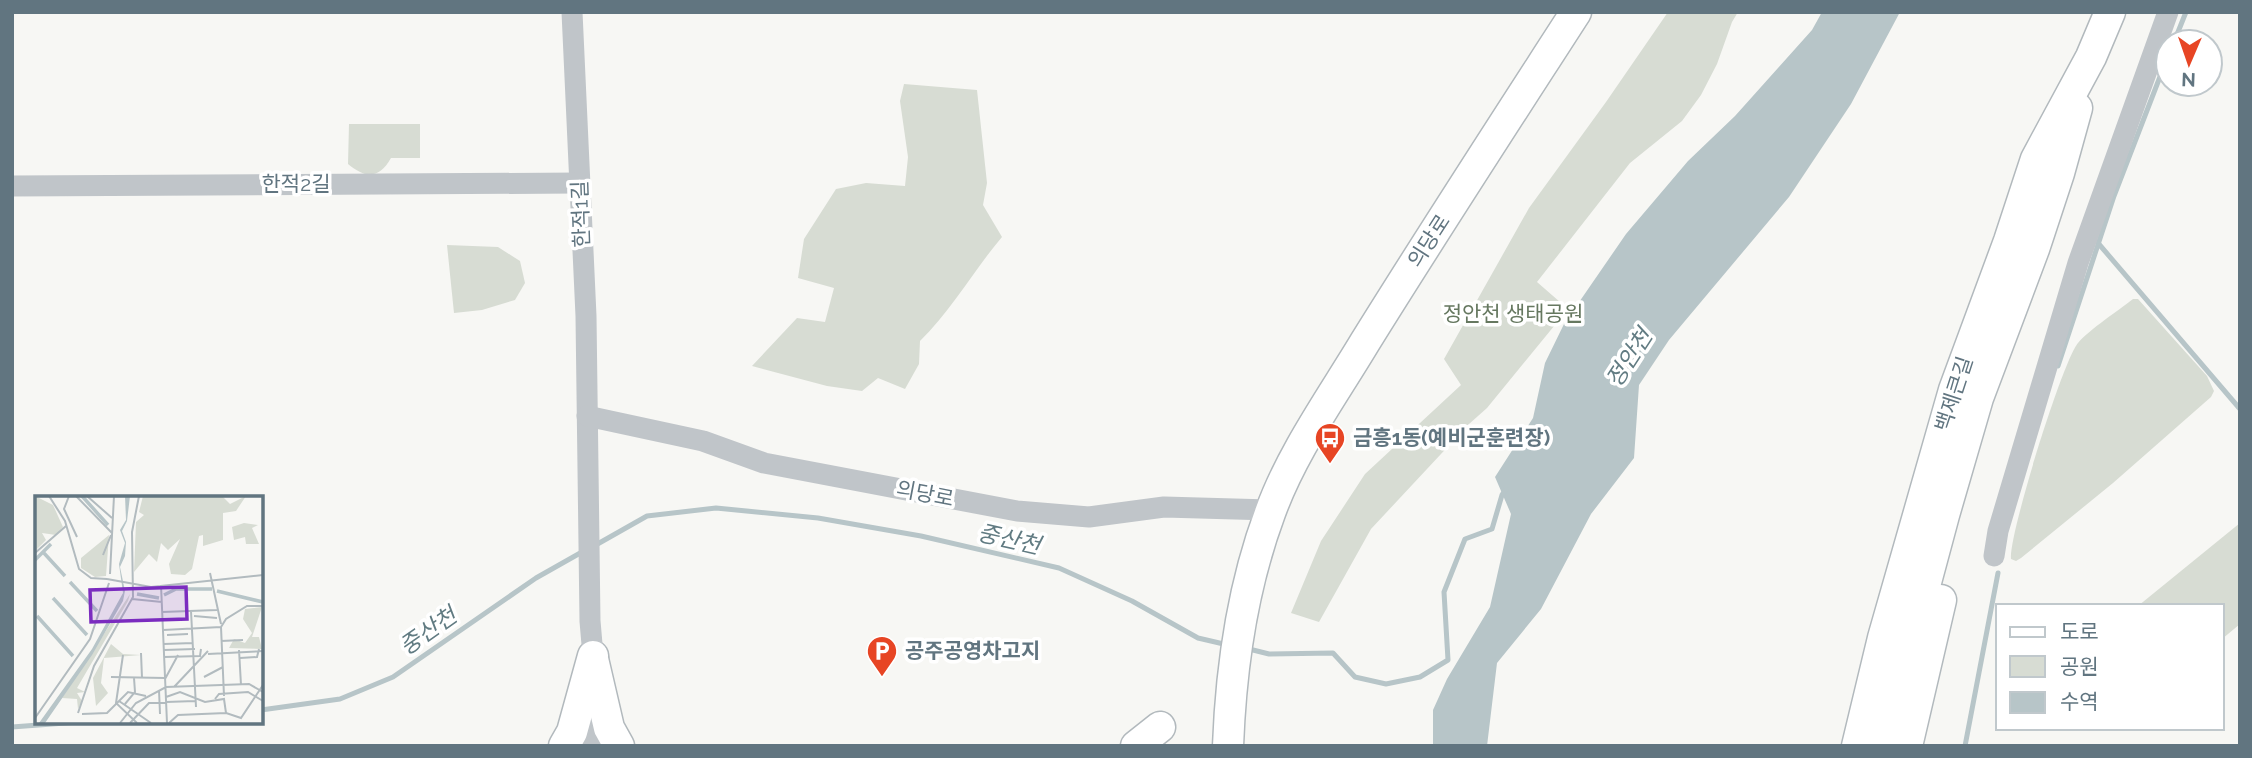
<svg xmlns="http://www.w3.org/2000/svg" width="2252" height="758" viewBox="0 0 2252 758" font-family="Raleway,'Noto Sans KR',sans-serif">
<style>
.green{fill:#d7dcd3}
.water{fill:#b7c5c8}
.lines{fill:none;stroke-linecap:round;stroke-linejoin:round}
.stream{stroke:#b7c5c8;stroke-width:5}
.secondary-casing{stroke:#b2b9bd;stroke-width:33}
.street{stroke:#c0c5c9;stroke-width:21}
.secondary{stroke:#fff;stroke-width:30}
.labels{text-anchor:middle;stroke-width:7;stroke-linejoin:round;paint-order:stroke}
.street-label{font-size:21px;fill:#617580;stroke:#fff}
.park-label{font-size:21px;fill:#667860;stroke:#fff}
.poi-label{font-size:21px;font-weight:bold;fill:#617580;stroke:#fff;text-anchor:start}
.water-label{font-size:23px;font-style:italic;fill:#617b82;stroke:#fff}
.inset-river{fill:none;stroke:#b7c5c8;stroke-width:3.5}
.inset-road{fill:none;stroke:#b2bbbf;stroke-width:2}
.view{fill:#7b2cbf;fill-opacity:0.15;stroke:#7b2cbf;stroke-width:3.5}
.inset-edge{fill:none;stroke:#617580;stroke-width:3.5}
</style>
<rect width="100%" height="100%" fill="#f7f7f4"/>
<!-- green -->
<g class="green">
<polygon points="1668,12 1738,12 1732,22 1717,64 1701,95 1682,121 1630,163 1537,282 1568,309 1487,408 1469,424 1371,529 1319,622 1291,613 1321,541 1365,474 1461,385 1444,359 1529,208 1606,102"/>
<path d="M 904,84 L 977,90 L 987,183 L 983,205 L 1002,237 C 973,271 952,310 920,341 L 919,364 L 905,389 L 878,378 L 862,391 L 827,386 L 752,366 L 797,318 L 825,322 L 834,288 L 798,278 L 804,239 L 836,189 L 866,183 L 905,186 L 908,157 L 900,101 Z"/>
<path d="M 349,124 L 420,124 L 420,158 L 391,158 C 379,179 366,179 348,164 Z"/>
<polygon points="447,245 498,247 520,261 525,283 515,300 482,310 454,313"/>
<path d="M 2133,299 L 2138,299 L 2207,376 L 2214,391 L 2211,397 L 2113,483 L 2021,558 L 2016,561 L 2011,559 C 2008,537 2063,360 2078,343 C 2090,329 2118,311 2133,299 Z"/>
<polygon points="2240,523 2240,624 2222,639 2222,606 2138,606"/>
</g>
<!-- water -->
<polygon class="water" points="1822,12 1900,12 1851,104 1789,197 1669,340 1639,385 1634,458 1591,514 1541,609 1497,663 1487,746 1433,746 1433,710 1447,679 1490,607 1511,514 1495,477 1533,418 1545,363 1564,324 1626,234 1688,161 1735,116 1812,30"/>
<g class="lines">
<!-- stream -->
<g class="stream">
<polyline points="2174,42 2186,12"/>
<polyline points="2098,243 2240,409"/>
<polyline points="2058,366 2114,196 2168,56"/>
<polyline points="594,546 647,516 716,508 818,518 921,536 1059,568 1132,601 1198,638 1228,645"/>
<polyline points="1245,648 1269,654 1333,653 1355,677 1386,684 1420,677 1448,660 1444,592 1465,539 1492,529 1502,495 1506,489"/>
<polyline points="261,710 340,699 393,677 536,578 582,552"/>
<polyline points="12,727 92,721"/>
<polyline points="1965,746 1998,573"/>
</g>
<!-- secondary casing -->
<g class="secondary-casing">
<g id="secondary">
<polyline points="593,659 609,728 619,746"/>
<polyline points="564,746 572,732 593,656"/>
<polyline points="1136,746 1160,727"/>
<path d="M 1228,746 C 1231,666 1242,588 1270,513 C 1292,452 1332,397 1365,342 C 1434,231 1505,122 1576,12"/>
<polyline points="1857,746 1883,638 1954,390 2009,241 2036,159 2091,57 2110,12"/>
<polyline points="1882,746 1944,515 1978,398 2034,249 2059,173 2077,108"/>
<polyline points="1907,746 1941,600"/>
</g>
</g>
<!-- street -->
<g class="street">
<polyline points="572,12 586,316 590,621 593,656 591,746"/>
<polyline points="12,186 579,183"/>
<polyline points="587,416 703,441 764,463 1017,511 1089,517 1164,507 1270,510"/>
<polyline points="1994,556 1998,531 2078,263 2168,12"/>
</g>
<!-- secondary -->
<use href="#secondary" class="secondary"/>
</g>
<!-- icons -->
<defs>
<g id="bus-pin" transform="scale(1.575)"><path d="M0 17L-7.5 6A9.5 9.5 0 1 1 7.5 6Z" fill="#e74524" stroke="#fff"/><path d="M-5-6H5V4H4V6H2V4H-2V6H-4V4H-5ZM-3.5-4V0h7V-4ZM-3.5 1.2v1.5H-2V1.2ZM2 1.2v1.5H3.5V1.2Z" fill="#fff"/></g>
<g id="parking-pin" transform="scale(1.575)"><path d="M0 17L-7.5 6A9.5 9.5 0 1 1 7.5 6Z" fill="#e74524" stroke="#fff"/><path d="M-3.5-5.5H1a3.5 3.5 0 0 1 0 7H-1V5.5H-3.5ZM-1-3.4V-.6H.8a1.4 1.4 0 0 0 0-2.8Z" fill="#fff"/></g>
</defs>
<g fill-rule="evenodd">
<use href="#bus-pin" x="1330" y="438"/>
<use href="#parking-pin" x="882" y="651"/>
</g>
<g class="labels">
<!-- street labels -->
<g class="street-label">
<text x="296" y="191">한적2길</text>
<text transform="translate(581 214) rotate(-92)" y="7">한적1길</text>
<text transform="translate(1429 241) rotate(-57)" y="7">의당로</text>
<text transform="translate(1954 394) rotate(-72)" y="7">백제큰길</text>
<text transform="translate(925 494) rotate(11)" y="7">의당로</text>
</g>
<!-- park labels -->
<g class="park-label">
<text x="1513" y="321">정안천 생태공원</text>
</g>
<!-- poi labels -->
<g class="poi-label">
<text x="1353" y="445">금흥1동(예비군훈련장)</text>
<text x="905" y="658">공주공영차고지</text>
</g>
<!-- water labels -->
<g class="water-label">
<text transform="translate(1629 358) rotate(-57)" y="8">정안천</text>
<text transform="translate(1009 539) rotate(13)" y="8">중산천</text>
<text transform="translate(428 631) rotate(-35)" y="8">중산천</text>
</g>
</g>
<!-- overview -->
<g transform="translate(35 496)">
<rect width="228" height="228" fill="#f7f7f4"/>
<path d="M 0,0 L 18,9 L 28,31 L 21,39 L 7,37 L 11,44 L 0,55 ZM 108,0 L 187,0 L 195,8 L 211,0 L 201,15 L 188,17 L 188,44 L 168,50 L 168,39 L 164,40 L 157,73 L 150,79 L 136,78 L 134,68 L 145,43 L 133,54 L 126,47 L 122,66 L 114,58 L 99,76 L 101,26 L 109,19 L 104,16 ZM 209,27 L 223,29 L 217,32 L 224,48 L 211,48 L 210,41 L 199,44 L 197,31 ZM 74,39 L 71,80 L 60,81 L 46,72 L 46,62 ZM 95,98 L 93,105 L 42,192 L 50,196 L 42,197 L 47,205 L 43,213 L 42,203 L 27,202 ZM 227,111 L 217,141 L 224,141 L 227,153 L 194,152 L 199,143 L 210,147 L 217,137 L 208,123 L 210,113 ZM 76,148 L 88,158 L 106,159 L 69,162 L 66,187 L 73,197 L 61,210 L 58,182 Z" fill="#d7dcd3"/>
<path d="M 90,0 L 95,0 L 92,25 L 87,35 L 91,46 L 90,60 L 85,71 L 90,95 L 88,105 L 57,159 L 10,227 L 4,227 L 57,153 L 88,97 L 84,68 L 90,47 L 85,34 L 91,24 Z" fill="#b7c5c8"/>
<path class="inset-river" d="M 47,0 L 73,29M 8,56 L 30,80M 0,64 L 16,48M 35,86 L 62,115M 182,95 L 228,106M 102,98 L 124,102M 129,99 L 141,93 L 177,93M 18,102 L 52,139M 2,120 L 38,160"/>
<path class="inset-road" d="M 14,0 L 30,25 L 44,73 L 56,82 L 72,83M 34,0 L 29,13 L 42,41M 41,0 L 77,37M 52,0 L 77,22M 0,57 L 31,30M 68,59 L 76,39M 175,77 L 186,128M 75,78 L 79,0M 72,83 L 116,91 L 228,79M 126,89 L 132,227M 97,103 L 127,106M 156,115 L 161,211M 127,116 L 182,114M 159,120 L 182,122M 128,134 L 186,131M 132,139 L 153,138M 186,145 L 208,144M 129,148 L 158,147M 129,154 L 160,153M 187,154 L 186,131 L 191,123 L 212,110 L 228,110M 187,154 L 189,200M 204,154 L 206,189M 106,157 L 107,182M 173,158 L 228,155M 88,159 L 81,207 L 102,227M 129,161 L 165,160 L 166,153M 205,162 L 222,161 L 224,153M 76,181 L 130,182M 169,181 L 188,171M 130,183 L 143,159M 139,191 L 173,155M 124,194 L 125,218M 131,201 L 145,196 L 170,206 L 189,203 L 191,217 L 206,222 L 228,189M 180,203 L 184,198 L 213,196 L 228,205M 84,205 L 116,227M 131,206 L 160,205M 90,208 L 100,196 L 99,182M 43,217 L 59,170 L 98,101 L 97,36 L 104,0M 47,218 L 72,217 L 93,196 L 111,200M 0,222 L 55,143 L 74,87M 85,227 L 101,207 L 131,191 L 214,188 L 228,196M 95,227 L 114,207 L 131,207M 134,227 L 143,219 L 191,217"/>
<path class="view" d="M 151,91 L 152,123 L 56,126 L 55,94 Z"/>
<rect width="228" height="228" class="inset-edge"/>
</g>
<!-- border -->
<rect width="2252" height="758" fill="none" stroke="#617580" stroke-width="28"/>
<!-- legend -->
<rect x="1996" y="604" width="228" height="126" fill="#ffffff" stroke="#c0c8cc" stroke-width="2"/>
<rect x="2010" y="627" width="35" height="10" fill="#ffffff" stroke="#c0c8cc" stroke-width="2"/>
<text x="2060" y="639" font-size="21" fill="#617580">도로</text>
<rect x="2010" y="656" width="35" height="21" fill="#d7dcd3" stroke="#c0c8cc" stroke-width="2"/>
<text x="2060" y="674" font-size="21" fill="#617580">공원</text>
<rect x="2010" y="692" width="35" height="21" fill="#b7c5c8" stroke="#c0c8cc" stroke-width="2"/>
<text x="2060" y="709" font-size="21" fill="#617580">수역</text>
<!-- north arrow -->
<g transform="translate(2189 63) rotate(182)"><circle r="33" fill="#ffffff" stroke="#c0c8cc" stroke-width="2"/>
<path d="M0-5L12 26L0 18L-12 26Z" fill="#e74524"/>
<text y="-10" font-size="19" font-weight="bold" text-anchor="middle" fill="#617580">N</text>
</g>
</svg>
